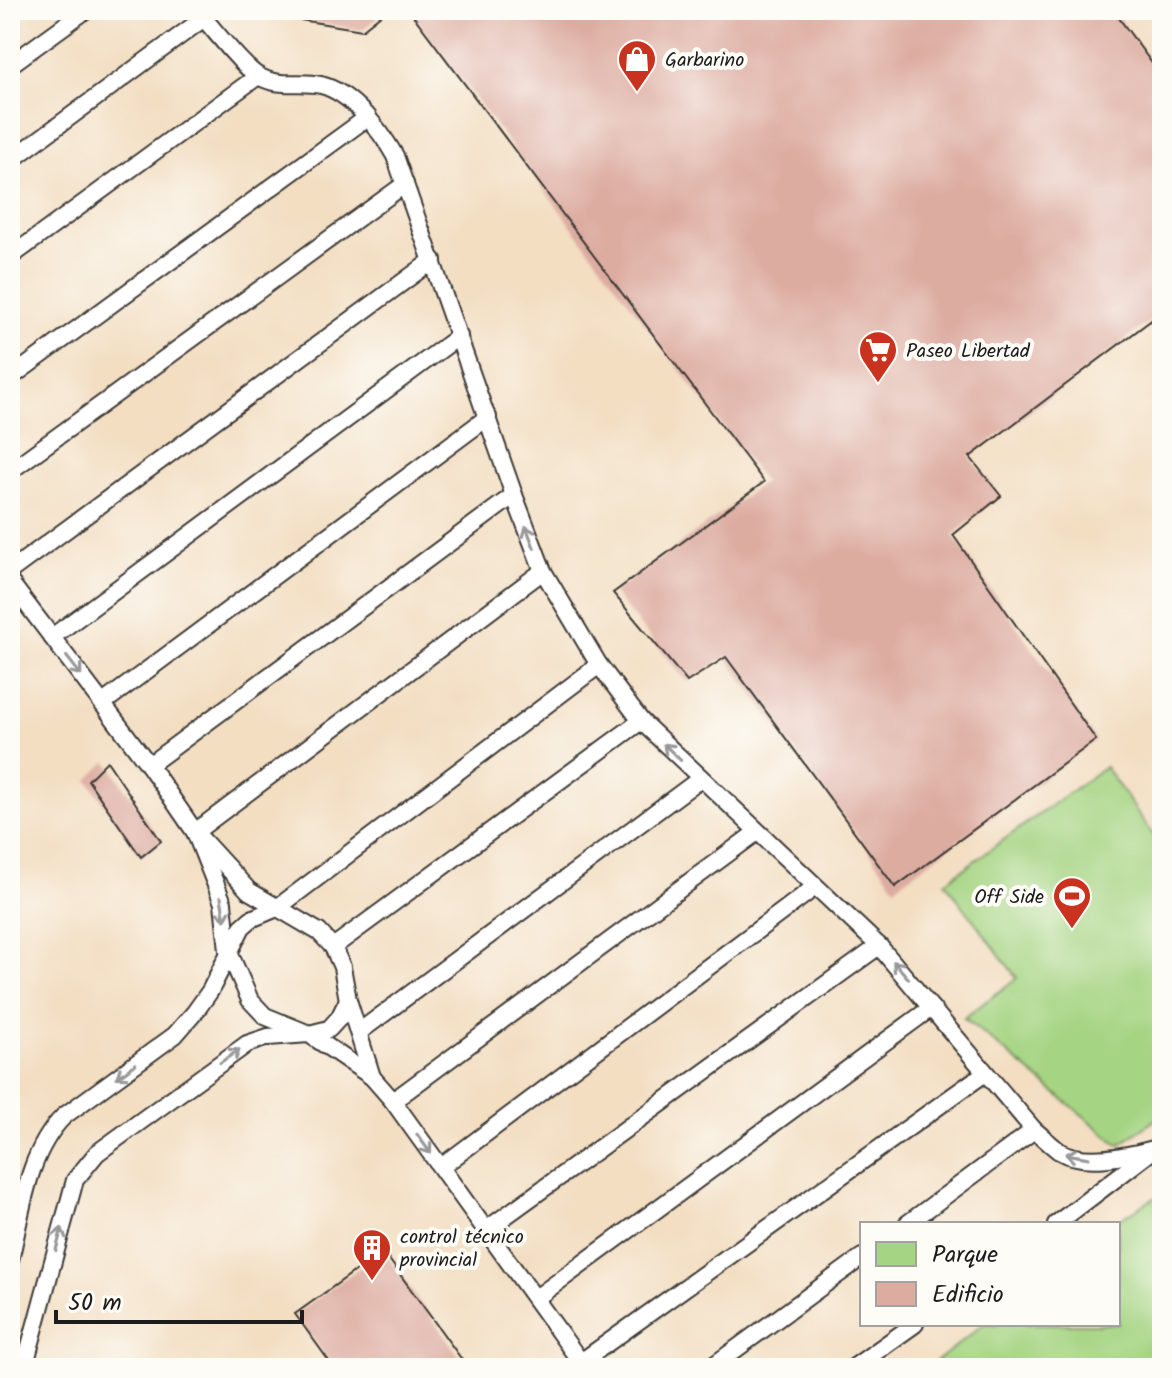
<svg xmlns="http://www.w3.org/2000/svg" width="1172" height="1378" viewBox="0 0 1172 1378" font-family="Kalam,sans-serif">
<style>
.green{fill:#a5d482;stroke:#60784f;stroke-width:2}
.building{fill:#ddaca0}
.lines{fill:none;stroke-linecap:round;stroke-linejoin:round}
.service-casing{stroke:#3c3935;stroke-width:20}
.service{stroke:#fff;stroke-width:16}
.oneway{stroke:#999}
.labels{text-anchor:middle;stroke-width:8;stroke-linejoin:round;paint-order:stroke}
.poi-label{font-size:20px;fill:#1c1c1c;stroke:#fdfcf7;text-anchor:start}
</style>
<rect width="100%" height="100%" fill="#fdfcf7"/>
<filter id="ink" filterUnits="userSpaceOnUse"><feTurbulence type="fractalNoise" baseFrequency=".0125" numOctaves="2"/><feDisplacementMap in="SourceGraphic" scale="16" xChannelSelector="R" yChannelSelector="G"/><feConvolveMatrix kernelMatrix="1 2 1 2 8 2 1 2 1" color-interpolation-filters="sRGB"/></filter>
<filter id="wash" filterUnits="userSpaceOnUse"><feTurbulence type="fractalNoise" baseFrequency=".006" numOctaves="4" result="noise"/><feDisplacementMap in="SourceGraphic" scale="32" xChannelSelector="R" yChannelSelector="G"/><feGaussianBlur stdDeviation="1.8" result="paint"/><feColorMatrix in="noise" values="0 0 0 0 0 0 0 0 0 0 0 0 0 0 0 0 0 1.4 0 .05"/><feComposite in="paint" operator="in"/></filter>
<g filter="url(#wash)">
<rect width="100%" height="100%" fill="#f3dec2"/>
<!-- green -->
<g class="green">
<polygon points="1105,767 1162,847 1162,1115 1119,1145 964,1018 1017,978 945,882"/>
<polygon points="1162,1193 1162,1368 928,1368 984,1324 1118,1324 1118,1224 1113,1224"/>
</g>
<g id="blocks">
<!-- building -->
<g class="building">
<polygon points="256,10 387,10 362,30 257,13"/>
<polygon points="409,10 1113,10 1162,77 1162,312 970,457 1001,496 953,535 1096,740 895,887 726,657 687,682 613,593 764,482"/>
<polygon points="107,761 161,841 141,857 88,780"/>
<polygon points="383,1251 468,1368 334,1368 295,1314"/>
</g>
</g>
</g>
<g filter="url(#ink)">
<use href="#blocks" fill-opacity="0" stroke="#3c3935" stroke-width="2"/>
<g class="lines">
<!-- service casing -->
<g class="service-casing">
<g id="service">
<path d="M 197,10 C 210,25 245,70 260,77 C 281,88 300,80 321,85 C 351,92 381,131 395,156 L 514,495 L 543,571 L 599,665 L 641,721 L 879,946 L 1034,1130 C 1043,1137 1051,1145 1059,1151 C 1084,1166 1128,1156 1154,1149"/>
<polyline points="10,65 86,10"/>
<polyline points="10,161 204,18"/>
<polyline points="10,257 258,76"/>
<polyline points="10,378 368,117"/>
<polyline points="10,471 405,184"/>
<polyline points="10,571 433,260"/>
<polyline points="10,582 149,765 195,832 223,903 228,950 250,1000 265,1016 309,1034 372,1077 393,1101 585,1368"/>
<polyline points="52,637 459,336"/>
<polyline points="103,703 488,417"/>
<polyline points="149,765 514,495"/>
<polyline points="333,947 641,721"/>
<polyline points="359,1032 700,779"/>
<polyline points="372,1077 348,1000 342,967 333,947 319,932 249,891 195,832 543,571"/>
<polyline points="393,1101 757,832"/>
<polyline points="441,1167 815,887"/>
<polyline points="907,1224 1034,1130"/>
<polyline points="1056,1224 1148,1154"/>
<polyline points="486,1230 879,946"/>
<path d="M 10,1260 C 22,1211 27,1153 64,1116 L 175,1035 L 195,1012 L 210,991 L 242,927 L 251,919 L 277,908 L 599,665"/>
<polyline points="536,1298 931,1008"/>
<polyline points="581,1362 985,1073"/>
<polyline points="24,1368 75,1180 97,1153 247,1044 268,1037 309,1034 329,1029 339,1018 348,1000"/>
<polyline points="710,1368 862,1257"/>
<polyline points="853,1368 915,1324"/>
</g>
</g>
<!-- service -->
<use href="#service" class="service"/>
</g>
<!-- one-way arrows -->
<defs><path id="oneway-shaft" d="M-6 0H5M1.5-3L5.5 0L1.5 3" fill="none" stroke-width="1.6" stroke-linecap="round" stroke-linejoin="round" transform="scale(2)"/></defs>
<g class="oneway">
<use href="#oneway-shaft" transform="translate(530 537) rotate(-111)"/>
<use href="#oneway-shaft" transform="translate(74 666) rotate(52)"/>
<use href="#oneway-shaft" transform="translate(672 752) rotate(-136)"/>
<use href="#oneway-shaft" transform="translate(223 909) rotate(80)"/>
<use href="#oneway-shaft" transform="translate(901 970) rotate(-131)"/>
<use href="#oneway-shaft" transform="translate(230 1056) rotate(-34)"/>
<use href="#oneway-shaft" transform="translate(126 1071) rotate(144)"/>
<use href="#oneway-shaft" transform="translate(424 1144) rotate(54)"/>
<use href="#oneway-shaft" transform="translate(1077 1156) rotate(-171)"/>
<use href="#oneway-shaft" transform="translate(59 1239) rotate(-75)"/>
</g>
</g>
<!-- icons -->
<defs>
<g id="shop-pin" transform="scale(2)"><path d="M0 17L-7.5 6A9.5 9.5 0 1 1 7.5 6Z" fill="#c8321e" stroke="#fdfcf7"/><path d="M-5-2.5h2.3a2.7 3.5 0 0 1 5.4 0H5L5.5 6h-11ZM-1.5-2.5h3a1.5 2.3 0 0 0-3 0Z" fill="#fff"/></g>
<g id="supermarket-pin" transform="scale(2)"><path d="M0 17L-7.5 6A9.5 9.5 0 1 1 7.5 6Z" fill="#c8321e" stroke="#fdfcf7"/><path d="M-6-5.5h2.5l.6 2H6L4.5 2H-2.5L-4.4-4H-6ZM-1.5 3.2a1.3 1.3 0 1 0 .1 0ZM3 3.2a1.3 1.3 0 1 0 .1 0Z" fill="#fff"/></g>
<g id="stadium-pin" transform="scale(2)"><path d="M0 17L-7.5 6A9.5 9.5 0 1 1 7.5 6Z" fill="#c8321e" stroke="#fdfcf7"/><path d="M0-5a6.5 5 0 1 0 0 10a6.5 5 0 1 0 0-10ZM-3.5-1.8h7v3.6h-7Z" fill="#fff"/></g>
<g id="building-pin" transform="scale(2)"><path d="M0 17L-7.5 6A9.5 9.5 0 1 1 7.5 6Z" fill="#c8321e" stroke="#fdfcf7"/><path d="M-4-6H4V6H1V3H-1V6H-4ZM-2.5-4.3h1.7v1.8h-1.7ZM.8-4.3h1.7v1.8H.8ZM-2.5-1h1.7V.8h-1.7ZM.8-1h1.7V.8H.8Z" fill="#fff"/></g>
</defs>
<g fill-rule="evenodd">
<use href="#shop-pin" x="637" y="59"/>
<use href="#supermarket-pin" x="878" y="350"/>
<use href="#stadium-pin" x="1072" y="896"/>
<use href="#building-pin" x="372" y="1248"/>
</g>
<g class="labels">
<!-- poi labels -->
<g class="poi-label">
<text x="665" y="66">Garbarino</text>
<text x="906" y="357">Paseo Libertad</text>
<text x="1044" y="903" text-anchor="end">Off Side</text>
<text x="400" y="1243">control técnico<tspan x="400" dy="23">provincial</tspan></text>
</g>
</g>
<!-- margin -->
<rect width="1172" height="1378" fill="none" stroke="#fdfcf7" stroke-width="40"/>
<!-- legend -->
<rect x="860" y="1222" width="260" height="104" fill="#fdfcf7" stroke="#a3a29f" stroke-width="2"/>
<rect x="876" y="1242" width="40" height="24" fill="#a5d482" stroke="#a3a29f" stroke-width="2"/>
<text x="932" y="1262" font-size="24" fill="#1c1c1c">Parque</text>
<rect x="876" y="1282" width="40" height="24" fill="#ddaca0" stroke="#a3a29f" stroke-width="2"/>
<text x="932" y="1302" font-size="24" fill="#1c1c1c">Edificio</text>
<!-- scale -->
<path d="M56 1310v12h246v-12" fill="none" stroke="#1c1c1c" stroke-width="4"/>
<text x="68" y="1310" font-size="24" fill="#1c1c1c" stroke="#fdfcf7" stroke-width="6" paint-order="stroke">50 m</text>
</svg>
